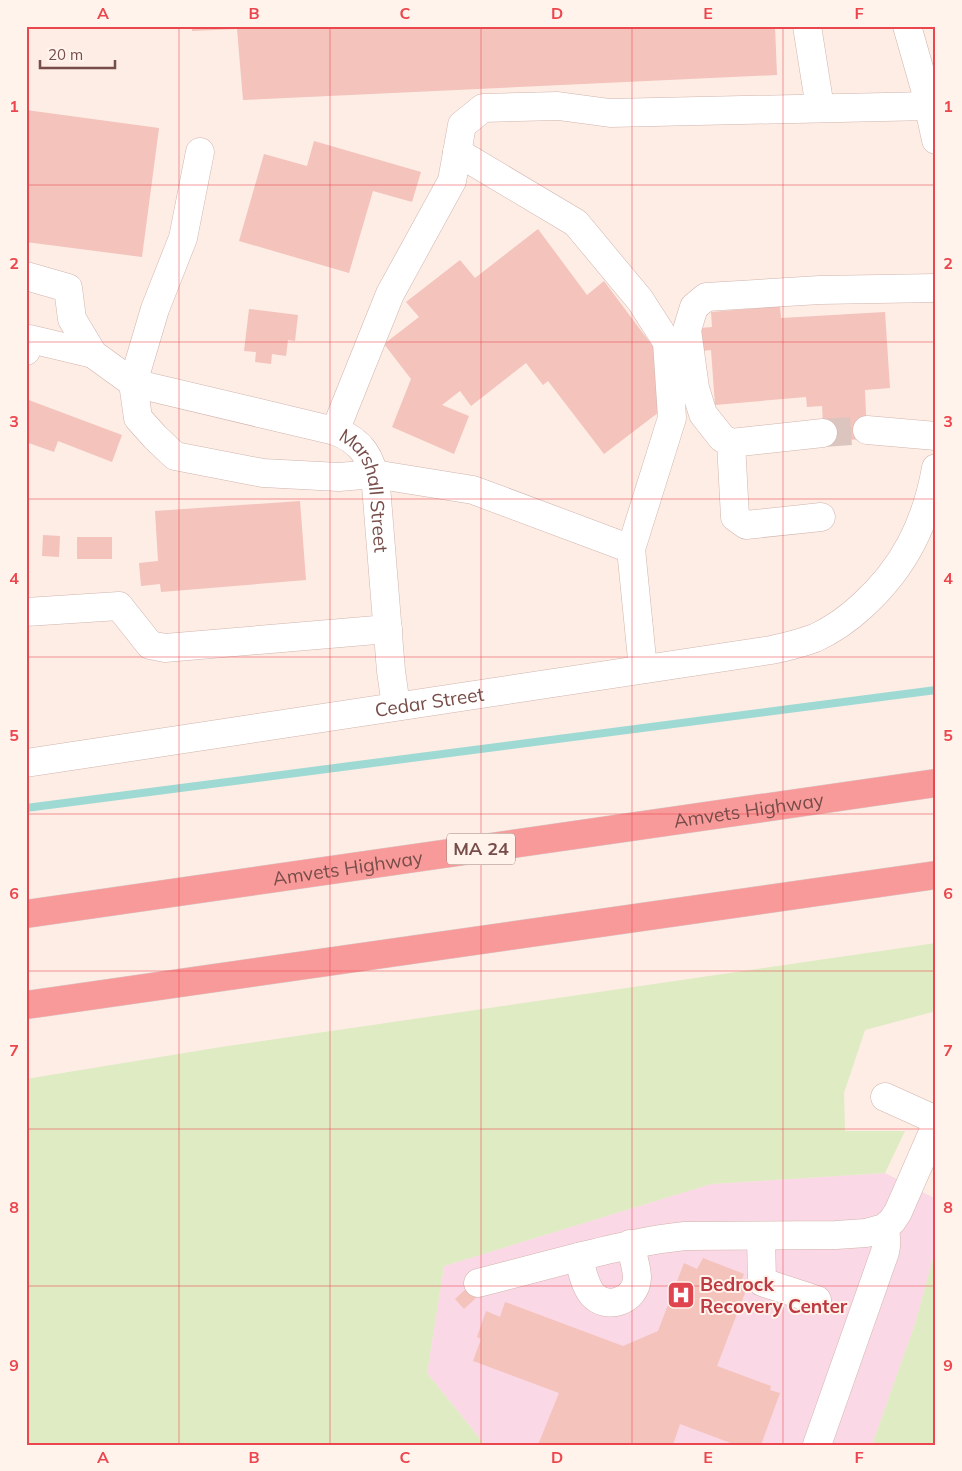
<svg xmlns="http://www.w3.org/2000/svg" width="962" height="1471" viewBox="0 0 962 1471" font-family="Mulish,sans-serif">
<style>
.medical{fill:#fbd8e5}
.green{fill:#deebc3}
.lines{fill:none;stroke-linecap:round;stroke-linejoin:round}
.stream{stroke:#9edad3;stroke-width:8}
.building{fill:#f3c3bc}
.minor-tunnel{stroke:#dcc5be;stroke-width:28;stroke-dasharray:28 14;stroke-linecap:butt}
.minor-casing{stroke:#d1b4ad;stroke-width:29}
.highway-casing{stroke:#d9cdcc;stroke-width:29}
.minor{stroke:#fff;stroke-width:28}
.highway{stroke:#f99a9a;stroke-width:28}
.grid{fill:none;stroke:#eb464d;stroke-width:1;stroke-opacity:0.55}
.labels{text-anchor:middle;stroke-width:4;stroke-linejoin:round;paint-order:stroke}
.shield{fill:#fff3ec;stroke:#a07f7a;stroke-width:1}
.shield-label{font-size:18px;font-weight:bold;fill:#774d49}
.street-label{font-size:19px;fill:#774d49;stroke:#fff3ec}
.health-label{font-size:19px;font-weight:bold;fill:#be3a42;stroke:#fff3ec;text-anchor:start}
.neatline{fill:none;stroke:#eb464d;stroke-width:2}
.grid-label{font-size:16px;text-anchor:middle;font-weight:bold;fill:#eb464d}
</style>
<rect width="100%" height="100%" fill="#fdede5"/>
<!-- medical -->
<polygon class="medical" points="885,1173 936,1199 936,1248 915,1324 872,1445 485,1445 427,1373 444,1266 711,1184"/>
<!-- green -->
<g class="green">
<polygon points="936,943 936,1011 865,1030 844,1093 845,1131 905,1131 885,1173 711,1184 444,1266 427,1373 485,1445 26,1445 26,1079 221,1047"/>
<polygon points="934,1255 936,1259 936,1445 872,1445 915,1324"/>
</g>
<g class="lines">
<!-- stream -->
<polyline class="stream" points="26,808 936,690"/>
</g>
<!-- building -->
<g class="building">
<polygon points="192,26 775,26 777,75 243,100 237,29 192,31"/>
<polygon points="26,110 159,128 142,257 26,242"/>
<polygon points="314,141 421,172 412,202 373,191 349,273 239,241 264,154 307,166"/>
<polygon points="538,229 587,295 604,281 660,356 663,409 604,454 548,381 543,385 526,363 471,406 460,391 442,405 469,416 454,454 392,427 411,379 384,344 419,317 406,302 460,260 475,278"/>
<polygon points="780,306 781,318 885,312 890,388 865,390 867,439 824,441 822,406 807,407 806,397 715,405 711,350 702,351 700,328 712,327 711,312"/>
<polygon points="249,309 298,315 295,341 288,340 286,356 272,354 271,364 255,362 256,352 244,351"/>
<polygon points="26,399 122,435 112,462 58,441 54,452 26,442"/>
<polygon points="300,501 306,580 161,592 160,584 141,586 139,563 158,561 155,511"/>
<polygon points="43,535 60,536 59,557 42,556"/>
<rect x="77" y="537" width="35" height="22"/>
<polygon points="703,1258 744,1274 741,1283 748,1285 717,1366 771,1386 770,1390 780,1393 761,1445 736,1445 680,1424 673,1445 538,1445 559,1393 473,1361 481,1339 477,1337 486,1311 500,1317 505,1302 623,1346 658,1331 684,1263 697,1269"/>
<polygon points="468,1287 477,1297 464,1309 455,1299"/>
</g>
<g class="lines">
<!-- minor-tunnel -->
<polyline class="minor-tunnel" points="823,433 867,430"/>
<!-- minor casing -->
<g class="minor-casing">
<g id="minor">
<polyline points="807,26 820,108"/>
<polyline points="907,26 925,89 936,140"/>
<polyline points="200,152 183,238 155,309 133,383 138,418 155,437 175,456 263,473 339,477 374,474 473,490 631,549"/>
<polyline points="457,152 576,223 640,300 667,342 672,418 631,549 643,669"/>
<path id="s1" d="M 26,276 L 68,288 L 72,319 L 93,354 L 133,383 L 335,431 C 362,441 372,458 376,486 L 391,671 L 396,706"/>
<polyline points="26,351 30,339 93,354"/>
<polyline points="867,430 936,436"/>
<polyline points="335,431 390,294 452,181 462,125 483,108 558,106 610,113 929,106"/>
<polyline points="823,433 731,443 722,438 703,414 695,388 687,330 694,307 706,297 820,290 936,288"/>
<polyline points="731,443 735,517 746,525 821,517"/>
<polyline points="26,612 119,606 150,645 165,648 388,629"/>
<path id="s2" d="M 26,763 L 771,650 C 786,647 801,643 815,638 C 832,630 848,619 862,606 C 904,568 926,524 936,468"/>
<polyline points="885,1097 936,1120"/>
<polyline points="761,1236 762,1282 817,1300"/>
<path d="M 630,1244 C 632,1254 637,1267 637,1278 C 636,1301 606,1311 592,1294 C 584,1284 582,1269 578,1257 C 615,1248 646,1240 685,1236 L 836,1235 L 866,1233 L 884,1228 L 892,1221 L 898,1212 L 936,1125"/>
<polyline points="478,1283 578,1257"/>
<path d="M 817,1445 L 885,1252 C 887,1243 887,1236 884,1228"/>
</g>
</g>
<!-- highway casing -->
<g class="highway-casing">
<g id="highway">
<path id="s3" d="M 26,914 L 936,783"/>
<polyline points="26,1005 936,875"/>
</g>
</g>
<!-- minor -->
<use href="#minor" class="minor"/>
<!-- highway -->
<use href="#highway" class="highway"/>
</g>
<!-- grid -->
<path class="grid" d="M 179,26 L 179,1445M 330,26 L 330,1445M 481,26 L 481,1445M 632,26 L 632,1445M 783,26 L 783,1445M 26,185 L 936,185M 26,342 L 936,342M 26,499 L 936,499M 26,657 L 936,657M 26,814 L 936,814M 26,971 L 936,971M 26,1129 L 936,1129M 26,1286 L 936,1286"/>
<!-- icons -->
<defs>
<g id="hospital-square" transform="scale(1.4375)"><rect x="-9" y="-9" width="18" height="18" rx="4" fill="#e0444e" stroke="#fff3ec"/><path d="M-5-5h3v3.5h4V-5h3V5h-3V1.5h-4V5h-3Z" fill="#fff"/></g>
</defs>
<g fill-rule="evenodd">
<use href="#hospital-square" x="681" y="1295"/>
</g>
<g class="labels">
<!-- shield labels -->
<rect class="shield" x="447" y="833.5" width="68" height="31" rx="4"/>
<g class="shield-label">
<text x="481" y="855">MA 24</text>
</g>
<!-- street labels -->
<g class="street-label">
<text dy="7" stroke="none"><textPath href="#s1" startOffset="446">Marshall Street</textPath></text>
<text dy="7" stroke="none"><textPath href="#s2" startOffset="408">Cedar Street</textPath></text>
<text dy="7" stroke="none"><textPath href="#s3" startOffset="730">Amvets Highway</textPath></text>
<text dy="7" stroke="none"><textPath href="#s3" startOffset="325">Amvets Highway</textPath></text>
</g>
<!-- health labels -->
<g class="health-label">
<text x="700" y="1291">Bedrock<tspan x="700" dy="22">Recovery Center</tspan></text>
</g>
</g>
<!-- border -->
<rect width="962" height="1471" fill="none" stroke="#fff3ec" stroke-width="55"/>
<!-- scale -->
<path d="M40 60v8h75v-8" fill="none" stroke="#774d49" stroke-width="2.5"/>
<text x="48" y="60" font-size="15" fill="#774d49" stroke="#fff3ec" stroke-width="4" paint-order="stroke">20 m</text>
<rect x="28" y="28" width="906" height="1416" class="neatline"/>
<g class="grid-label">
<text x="103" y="19">A</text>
<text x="254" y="19">B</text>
<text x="405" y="19">C</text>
<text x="557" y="19">D</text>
<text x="708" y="19">E</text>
<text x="859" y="19">F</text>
<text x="14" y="112">1</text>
<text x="948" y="112">1</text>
<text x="14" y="269">2</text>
<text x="948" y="269">2</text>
<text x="14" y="427">3</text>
<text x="948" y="427">3</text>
<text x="14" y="584">4</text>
<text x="948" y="584">4</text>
<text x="14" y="741">5</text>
<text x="948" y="741">5</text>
<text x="14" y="899">6</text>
<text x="948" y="899">6</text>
<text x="14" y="1056">7</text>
<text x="948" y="1056">7</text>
<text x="14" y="1213">8</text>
<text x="948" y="1213">8</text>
<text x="14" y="1371">9</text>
<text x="948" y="1371">9</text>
<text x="103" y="1463">A</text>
<text x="254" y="1463">B</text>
<text x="405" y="1463">C</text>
<text x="557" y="1463">D</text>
<text x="708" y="1463">E</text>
<text x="859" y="1463">F</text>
</g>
</svg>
